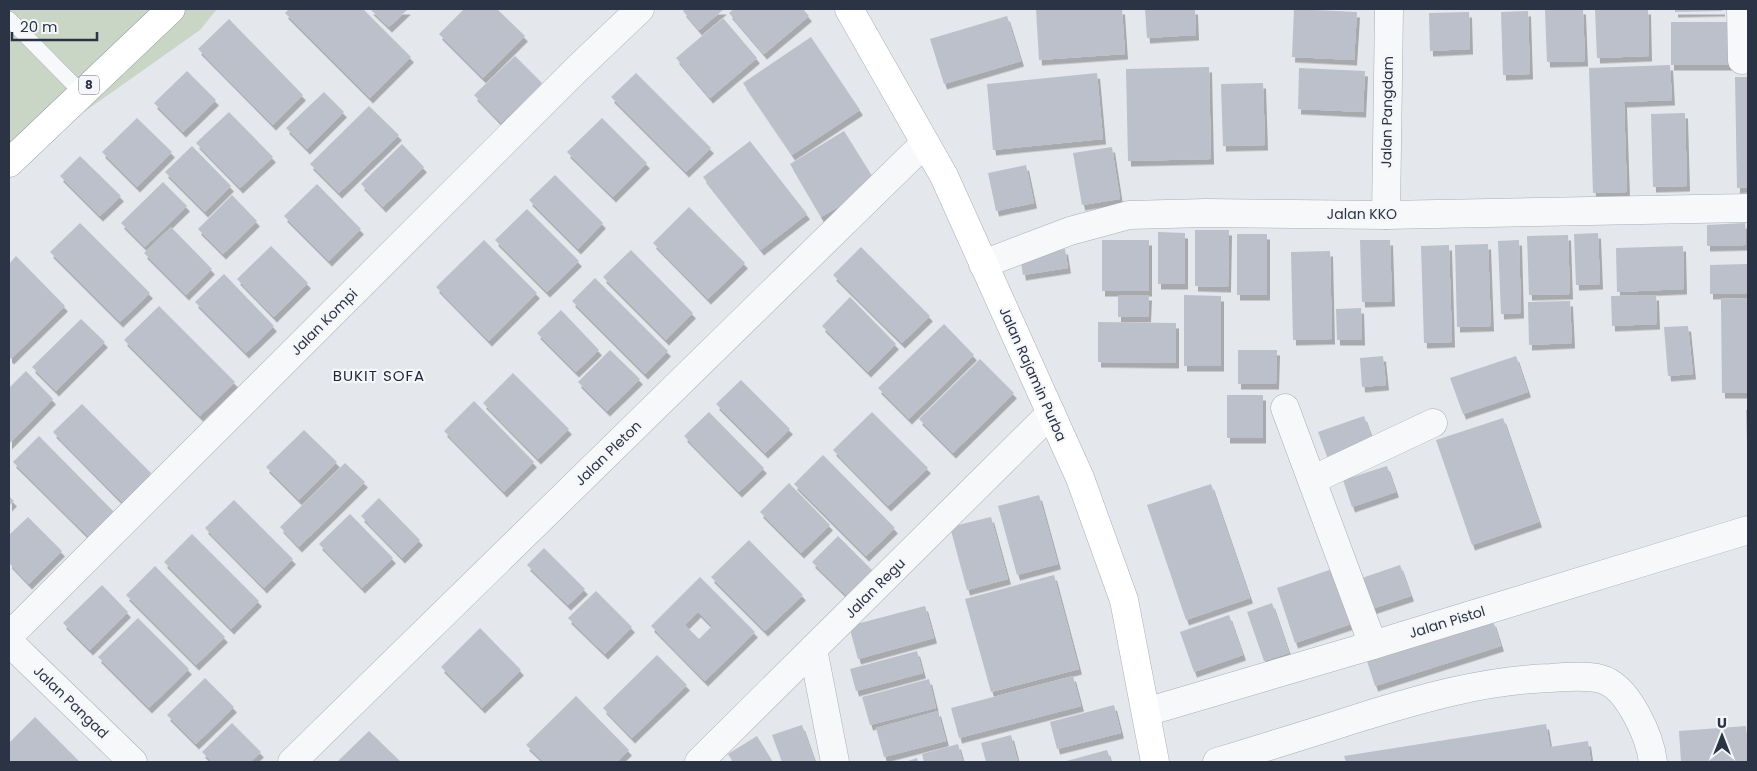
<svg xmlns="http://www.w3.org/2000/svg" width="1757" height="771" viewBox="0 0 1757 771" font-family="Poppins,sans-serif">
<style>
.green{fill:#c9d6c5}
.building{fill:#bbc0ca;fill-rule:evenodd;filter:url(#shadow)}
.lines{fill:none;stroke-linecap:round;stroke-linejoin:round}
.lane-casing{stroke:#a9aeb7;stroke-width:16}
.street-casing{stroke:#a9aeb7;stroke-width:29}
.secondary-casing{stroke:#a9aeb7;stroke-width:29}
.highway-casing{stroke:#8b94a3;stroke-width:29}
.lane{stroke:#f7f8fa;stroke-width:15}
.street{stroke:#f7f8fa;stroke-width:28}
.secondary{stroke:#fff;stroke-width:28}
.highway{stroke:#fff;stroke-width:28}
.labels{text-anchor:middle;stroke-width:4.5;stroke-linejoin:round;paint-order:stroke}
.shield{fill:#f4f6f9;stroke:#676e7b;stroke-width:1}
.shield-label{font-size:12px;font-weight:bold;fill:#2b3445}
.street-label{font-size:14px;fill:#2b3445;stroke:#f4f6f9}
.neighbourhood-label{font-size:15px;letter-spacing:1px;fill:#1d2536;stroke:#f4f6f9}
</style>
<defs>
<filter id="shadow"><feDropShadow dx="3" dy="5.5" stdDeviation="0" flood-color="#0004"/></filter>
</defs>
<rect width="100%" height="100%" fill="#e4e7ec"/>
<!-- green -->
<polygon class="green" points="9,9 217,9 200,30 9,165"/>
<!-- building -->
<g class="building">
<polygon points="289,9 363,9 411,57 370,98 285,13"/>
<polygon points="370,9 408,9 389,27"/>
<polygon points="464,9 497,9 525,36 483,78 439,34"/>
<polygon points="685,9 724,9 699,30 683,11"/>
<polygon points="734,9 803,9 809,16 764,54 729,13"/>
<polygon points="1036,9 1122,9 1125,54 1039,60"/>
<polygon points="1145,9 1195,9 1196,35 1147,38"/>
<polygon points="1294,9 1357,12 1354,60 1292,57"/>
<polygon points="1545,9 1583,9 1585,61 1547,62"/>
<polygon points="1595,9 1648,9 1649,56 1597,58"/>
<polygon points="1675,9 1722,9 1722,11 1675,12"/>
<polygon points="1528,11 1530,74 1503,75 1501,12"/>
<polygon points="1469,12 1470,49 1430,51 1429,13"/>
<polygon points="1007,16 1021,61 944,84 930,39"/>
<polygon points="723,18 757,58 710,98 676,58"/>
<polygon points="229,19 303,95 273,125 198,49"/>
<rect x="1671" y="22" width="58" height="43"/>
<polygon points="811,37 860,110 792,155 743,83"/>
<polygon points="515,56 542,83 501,123 474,95"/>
<polygon points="1670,65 1672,100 1624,102 1627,192 1593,193 1589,68"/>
<polygon points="1209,67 1211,159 1128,161 1126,69"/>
<polygon points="1299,68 1365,71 1363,112 1298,109"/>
<polygon points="187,71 216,100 183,132 154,103"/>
<polygon points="636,73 711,148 686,172 611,97"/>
<polygon points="1097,73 1103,139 993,150 987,84"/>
<polygon points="1735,77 1748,77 1748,187 1737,188"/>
<polygon points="1263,83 1265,145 1223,146 1221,84"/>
<polygon points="324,92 344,112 307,149 286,128"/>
<polygon points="369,106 399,135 339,193 310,164"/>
<polygon points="229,112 273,157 240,188 196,143"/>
<polygon points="1685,113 1687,186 1653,187 1651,114"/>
<polygon points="137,118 172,152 137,187 102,152"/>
<polygon points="602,118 647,163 613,197 567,152"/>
<polygon points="844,131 877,184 821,217 790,164"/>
<polygon points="750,141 807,214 761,250 703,177"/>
<polygon points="402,144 424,167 383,207 361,184"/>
<polygon points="192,146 231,186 205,212 165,172"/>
<polygon points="1112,147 1120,199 1082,205 1073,153"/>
<polygon points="80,156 121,196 100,216 60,176"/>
<polygon points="1026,165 1034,203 996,211 988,173"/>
<polygon points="555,175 603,223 578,249 529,200"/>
<polygon points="163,182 187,206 145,247 121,223"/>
<polygon points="317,184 361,229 329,261 284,216"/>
<polygon points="232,195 257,221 223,254 198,229"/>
<polygon points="689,207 745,263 708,299 653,243"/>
<polygon points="527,209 579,261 547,292 495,240"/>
<polygon points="80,223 150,293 120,322 50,252"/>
<polygon points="1745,223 1746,245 1707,246 1707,225"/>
<polygon points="171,227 212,269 186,295 144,253"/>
<polygon points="1195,230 1229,230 1228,287 1195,286"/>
<polygon points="1158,232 1185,233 1185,284 1158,284"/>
<polygon points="1598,233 1600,284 1576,285 1574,234"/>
<rect x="1237" y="234" width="30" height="61"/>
<polygon points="1568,235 1570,294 1529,295 1527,236"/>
<polygon points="484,240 537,293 489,341 436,287"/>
<rect x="1102" y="240" width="47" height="51"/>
<polygon points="1360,240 1390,240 1392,301 1362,302"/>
<polygon points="1519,240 1521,313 1501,314 1498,241"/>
<polygon points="1488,244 1491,326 1457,327 1455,245"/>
<polygon points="1449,245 1452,342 1424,343 1421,246"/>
<polygon points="271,246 308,283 274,317 237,279"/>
<polygon points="1683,246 1684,289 1617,292 1616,248"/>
<polygon points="861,247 930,316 902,343 833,275"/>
<polygon points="1065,249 1068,268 1023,275 1020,256"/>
<polygon points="631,250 693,313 666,340 603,277"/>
<polygon points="1330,251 1332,339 1293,340 1291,252"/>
<polygon points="16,256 65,306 11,359 9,357 9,264"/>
<polygon points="1748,264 1748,293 1710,294 1710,265"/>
<polygon points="224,274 274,326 246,353 195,302"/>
<polygon points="595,278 668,351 645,374 572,301"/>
<polygon points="1118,295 1149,295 1148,317 1118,317"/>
<polygon points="1184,295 1221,296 1221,366 1184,366"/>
<polygon points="1656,295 1657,324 1612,326 1611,296"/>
<polygon points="850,297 896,344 868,372 822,326"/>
<polygon points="1748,298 1748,393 1722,393 1721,299"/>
<polygon points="1570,301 1572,343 1529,345 1528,302"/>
<polygon points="159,306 235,382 200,416 124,340"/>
<polygon points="1361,308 1362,340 1337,340 1336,309"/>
<polygon points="561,310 599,350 576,372 537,333"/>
<polygon points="81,319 105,342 56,391 32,367"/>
<polygon points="1098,322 1176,323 1176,363 1098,362"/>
<polygon points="944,324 974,355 909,419 878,388"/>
<polygon points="1688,326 1693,374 1668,376 1664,327"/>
<polygon points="610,350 640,379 607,411 578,382"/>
<polygon points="1238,350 1277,350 1276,384 1238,384"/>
<polygon points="1383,356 1386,385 1362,387 1360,358"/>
<polygon points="1516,356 1528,392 1463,414 1450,378"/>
<polygon points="980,359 1014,393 953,453 919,419"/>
<polygon points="26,371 53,399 9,444 9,388"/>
<polygon points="513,373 569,429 538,459 483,403"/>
<polygon points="741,380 790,429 765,453 716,404"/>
<rect x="1227" y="395" width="36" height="43"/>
<polygon points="474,401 534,462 504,492 444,431"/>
<polygon points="82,404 151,473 122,502 53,432"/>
<polygon points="1746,410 1748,410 1748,444 1747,444"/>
<polygon points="709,412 764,468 739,492 684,436"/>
<polygon points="872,412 928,468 888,506 833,450"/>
<polygon points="1364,416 1374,444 1328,459 1318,432"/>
<polygon points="1503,418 1539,522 1472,545 1436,440"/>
<polygon points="304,430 337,462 299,500 266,467"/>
<polygon points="39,436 120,518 94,542 13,462"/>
<polygon points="823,455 895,528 866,556 794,484"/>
<polygon points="345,463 365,482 299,547 280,527"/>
<polygon points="1387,466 1396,492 1352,507 1343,480"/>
<polygon points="789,483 830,525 801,553 760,512"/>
<polygon points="1211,484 1250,598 1186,620 1147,505"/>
<polygon points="1039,495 1058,564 1017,575 998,506"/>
<polygon points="9,496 14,501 9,506"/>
<polygon points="379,498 420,540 402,558 361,516"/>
<polygon points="234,500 293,559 264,588 205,528"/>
<polygon points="350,514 393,558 362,588 319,544"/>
<polygon points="28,517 62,551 29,584 9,563 9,535"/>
<polygon points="991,517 1008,579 967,590 950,527"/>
<polygon points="192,534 259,601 231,629 164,562"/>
<polygon points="838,536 874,572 848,597 812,562"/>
<polygon points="749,540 803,595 765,631 711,577"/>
<polygon points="544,548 585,589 568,605 527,565"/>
<polygon points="1400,565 1411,596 1372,609 1362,578"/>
<polygon points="155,566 225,637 196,665 126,595"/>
<polygon points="1335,568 1354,623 1295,643 1277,588"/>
<polygon points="1054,575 1079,669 991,692 965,599"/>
<path d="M 700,577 L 755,632 L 705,681 L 651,626 ZM 698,612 L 712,626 L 699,639 L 685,625 Z"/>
<polygon points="102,585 128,612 90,650 63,623"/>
<polygon points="596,591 632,627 605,654 568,618"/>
<polygon points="1272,603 1289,653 1264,661 1247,612"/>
<polygon points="925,606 934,638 858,659 849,626"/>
<polygon points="1229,615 1243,655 1194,672 1180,632"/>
<polygon points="138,618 189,669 149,708 98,657"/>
<polygon points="1493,621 1501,646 1375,686 1367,661"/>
<polygon points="480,628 521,670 482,708 441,667"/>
<polygon points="917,651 923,673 856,691 850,669"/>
<polygon points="657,655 687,685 632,738 603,708"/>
<polygon points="1073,676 1081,706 959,738 951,708"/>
<polygon points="205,678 234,707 196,744 167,715"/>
<polygon points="929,679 936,708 870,725 862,697"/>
<polygon points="576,696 629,750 617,762 544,762 526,745"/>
<polygon points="1114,705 1121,733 1057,749 1050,722"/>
<polygon points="938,711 946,741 884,757 876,728"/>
<polygon points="35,717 80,762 9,762 9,743"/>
<polygon points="232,723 261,752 250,762 212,762 202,752"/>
<polygon points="1546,724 1550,747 1588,741 1591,762 1346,762 1344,756"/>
<polygon points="802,725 815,762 782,762 772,735"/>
<polygon points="1746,726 1748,762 1681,762 1679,731"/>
<polygon points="369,731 401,762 337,762"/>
<polygon points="1011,735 1018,762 986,762 981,743"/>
<polygon points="757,736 773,762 733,762 728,754"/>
<polygon points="958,744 963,762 924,762 922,754"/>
<polygon points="1107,750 1111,762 1063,762"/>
<polygon points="917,758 918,762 905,762"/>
</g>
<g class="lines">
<!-- lane casing -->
<g class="lane-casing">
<polyline id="lane" points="9,19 82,93"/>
</g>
<!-- street casing -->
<g class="street-casing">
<g id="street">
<polyline points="1741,9 1742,60"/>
<polyline points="1386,215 1389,9"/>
<polyline points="983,264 1070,231 1129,215 1206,213 1386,215 1748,208"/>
<polyline points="1285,408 1373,645"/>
<polyline points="1312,480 1433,423"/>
<polyline points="9,636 579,67 640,9"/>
<polyline points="9,642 133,762"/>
<polyline points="813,649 835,762"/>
<polyline points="1146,712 1373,645 1748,530"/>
<polyline points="292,762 925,143"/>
<polyline points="699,762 1051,413"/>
<path d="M 1217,762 C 1263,748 1309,734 1355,719 C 1419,699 1484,680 1551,678 C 1567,677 1585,675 1601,679 C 1628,686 1650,737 1653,762"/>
</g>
</g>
<!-- secondary casing -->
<g class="secondary-casing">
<polyline id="secondary" points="849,9 944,176 1080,478 1124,600 1155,762"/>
</g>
<!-- highway casing -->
<g class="highway-casing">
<polyline id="highway" points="9,163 171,9"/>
</g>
<!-- lane -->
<use href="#lane" class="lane"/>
<!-- street -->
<use href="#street" class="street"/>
<!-- secondary -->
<use href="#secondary" class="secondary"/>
<!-- highway -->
<use href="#highway" class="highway"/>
</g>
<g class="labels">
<!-- shield labels -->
<rect class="shield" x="79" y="75.5" width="20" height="19" rx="4"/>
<g class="shield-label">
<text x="89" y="89">8</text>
</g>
<!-- street labels -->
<g class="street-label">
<text transform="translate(1387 112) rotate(-89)" y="5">Jalan Pangdam</text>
<text x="1362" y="219">Jalan KKO</text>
<text transform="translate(324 322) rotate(-45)" y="5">Jalan Kompi</text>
<text transform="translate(1033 374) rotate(66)" y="5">Jalan Rajamin Purba</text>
<text transform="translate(608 453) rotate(-44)" y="5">Jalan Pleton</text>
<text transform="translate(875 588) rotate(-45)" y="5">Jalan Regu</text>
<text transform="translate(1447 622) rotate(-17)" y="5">Jalan Pistol</text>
<text transform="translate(71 702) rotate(44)" y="5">Jalan Pangad</text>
</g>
<!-- neighbourhood labels -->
<g class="neighbourhood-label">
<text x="379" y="381">BUKIT SOFA</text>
</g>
</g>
<!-- border -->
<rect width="1757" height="771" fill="none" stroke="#2b3445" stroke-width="20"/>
<!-- north arrow -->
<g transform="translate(1722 736)" stroke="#f4f6f9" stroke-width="4" paint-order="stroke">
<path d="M0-4L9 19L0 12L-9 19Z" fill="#2b3445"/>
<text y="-8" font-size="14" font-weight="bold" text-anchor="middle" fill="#2b3445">U</text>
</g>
<!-- scale -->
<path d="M12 32v8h85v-8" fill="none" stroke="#2b3445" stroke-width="2.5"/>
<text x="20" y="32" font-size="15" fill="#2b3445" stroke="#f4f6f9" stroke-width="4" paint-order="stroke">20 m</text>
</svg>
